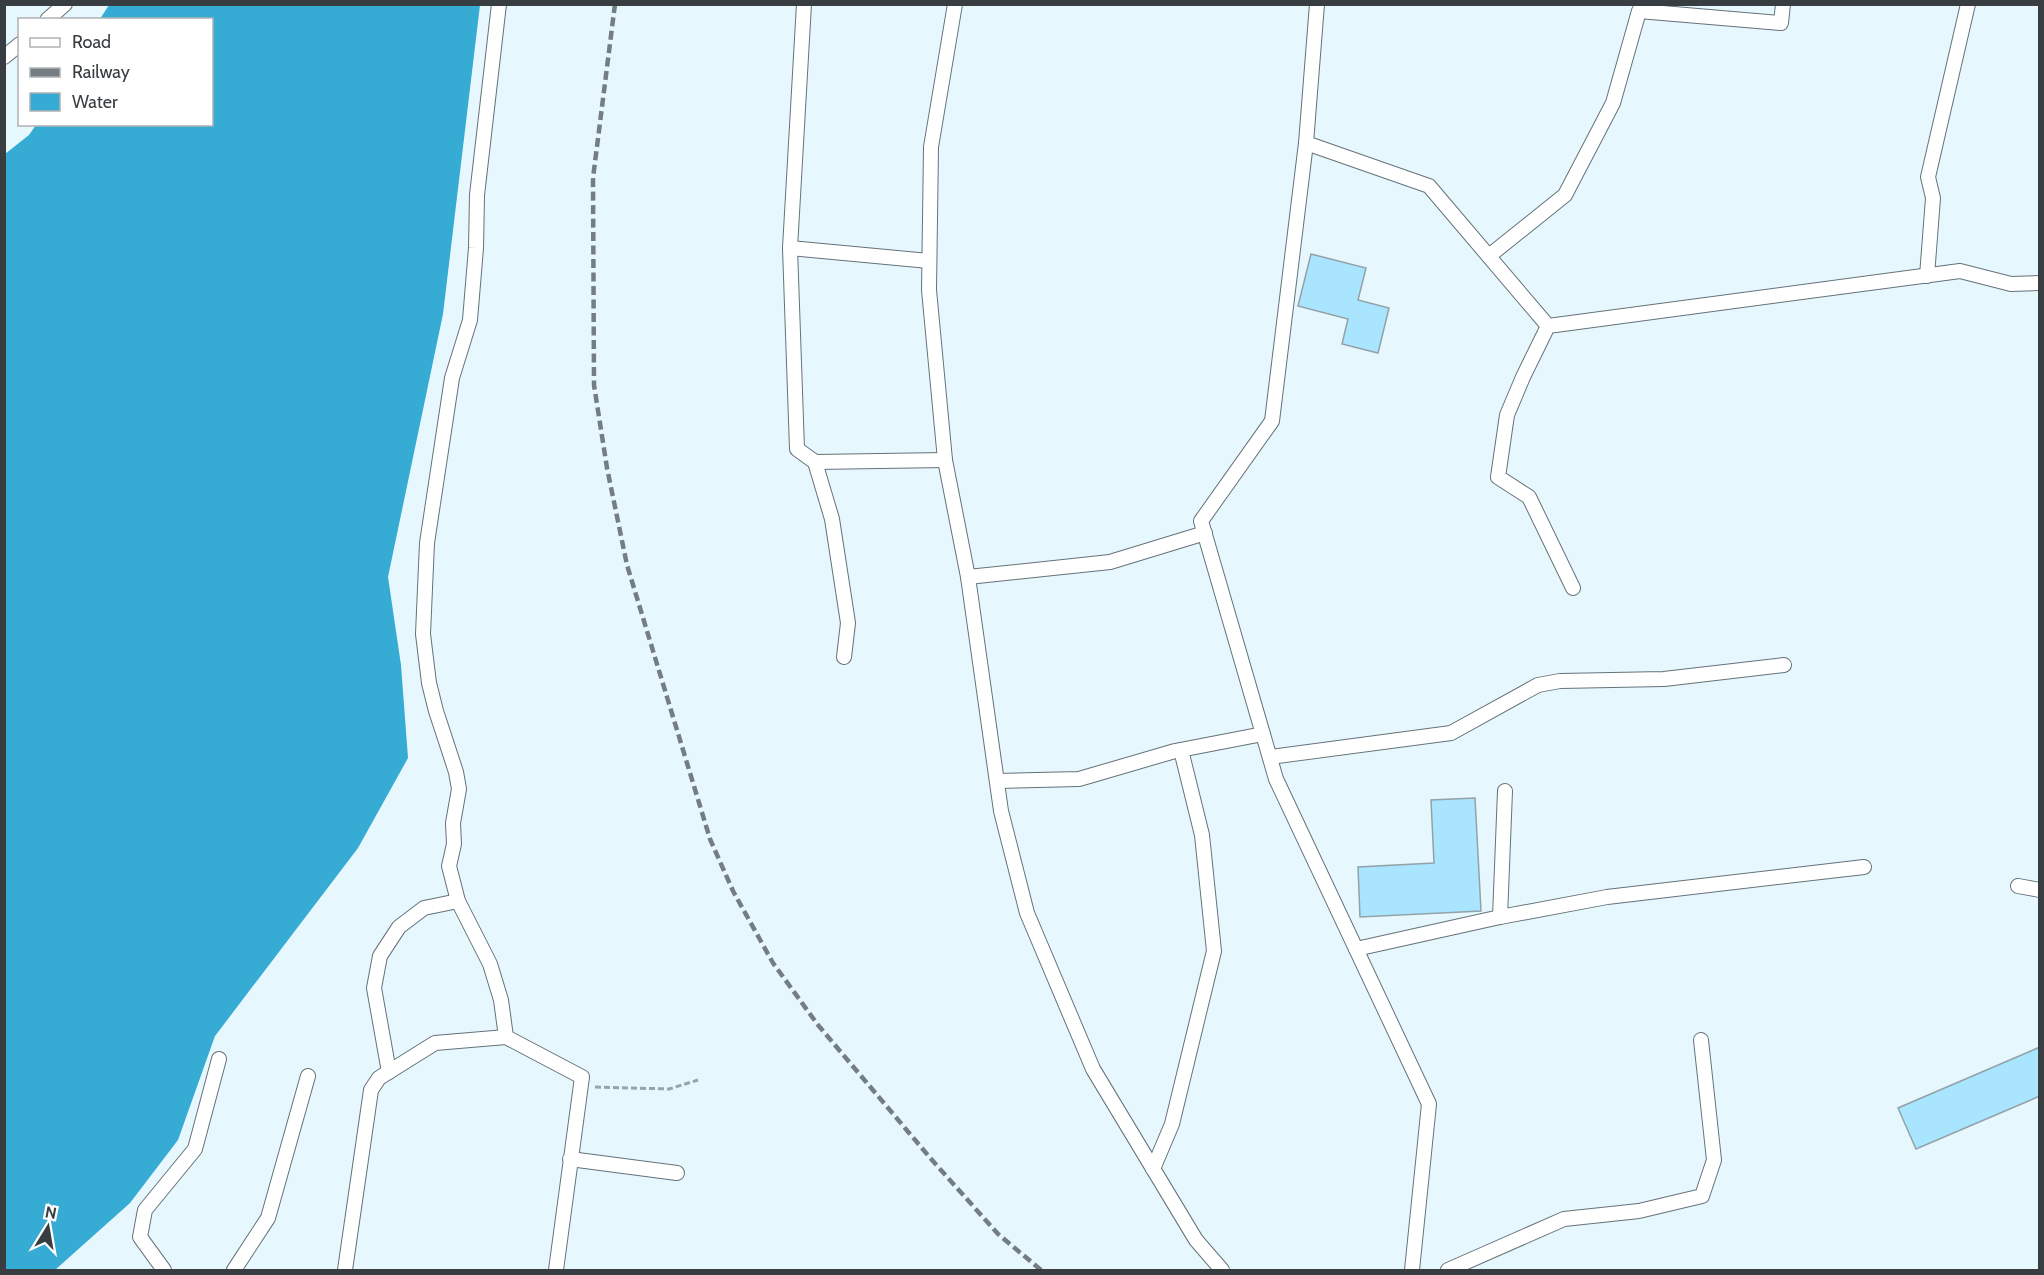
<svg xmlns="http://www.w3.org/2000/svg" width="2044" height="1275" viewBox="0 0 2044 1275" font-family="Cabin,sans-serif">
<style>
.water{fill:#36abd3}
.building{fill:#a9e5ff;stroke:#93a2a8;stroke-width:1.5}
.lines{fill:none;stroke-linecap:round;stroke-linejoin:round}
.street-casing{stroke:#657279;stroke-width:16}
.path{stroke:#99a4aa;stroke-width:3;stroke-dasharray:6 3;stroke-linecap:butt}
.street{stroke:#fff;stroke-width:14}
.rail{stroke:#747d81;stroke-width:4.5;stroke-dasharray:9 4.5;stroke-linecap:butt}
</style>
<rect width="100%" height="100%" fill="#e7f7fe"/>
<!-- water -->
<polygon class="water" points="109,5 480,5 443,314 388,577 401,665 408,758 358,848 215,1036 178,1140 130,1203 55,1270 5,1270 5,154 29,135 36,125 212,124 212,20 100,19"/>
<!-- building -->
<g class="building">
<polygon points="1311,254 1366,268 1358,300 1389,308 1378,353 1342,344 1348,319 1298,306"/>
<polygon points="1475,798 1481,911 1360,917 1358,867 1434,863 1431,800"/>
<polygon points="2040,1047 2040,1096 1916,1149 1898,1108"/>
</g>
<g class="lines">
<!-- street casing -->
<g class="street-casing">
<g id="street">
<polyline points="499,4 477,195 476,248 470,320 452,378 427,543 423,634 429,683 436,711 456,772 459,789 453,823 454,844 449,866 458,901 490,964 501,1000 506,1037"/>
<polyline points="804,4 790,248 797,449 815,462 945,460"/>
<polyline points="955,4 931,147 929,290 945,460 968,577 1001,811 1027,913 1093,1069 1196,1240 1222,1270"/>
<polyline points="1317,4 1306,143 1429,186 1548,326"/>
<polyline points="47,20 65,4"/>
<polyline points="4,57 20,44"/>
<polyline points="1306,143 1272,421 1201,521 1276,779 1429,1104 1412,1270"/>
<polyline points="790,248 929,261"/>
<polyline points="1489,256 1565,195 1613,103 1639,11 1781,23 1783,4"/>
<polyline points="1927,276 1933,198 1928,177 1968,4"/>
<polyline points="815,462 832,519 848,623 844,657"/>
<polyline points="968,577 1110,562 1205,533"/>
<polyline points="1573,588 1529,497 1498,477 1507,415 1523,377 1548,326 1960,271 2011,284 2040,283"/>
<polyline points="1270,757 1451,733 1538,685 1560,681 1664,679 1784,665"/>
<polyline points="997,781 1079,779 1175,751 1263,734"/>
<polyline points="2018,886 2040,890"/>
<polyline points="1500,917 1505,791"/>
<polyline points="1356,949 1500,917 1607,897 1864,867"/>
<polyline points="389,1072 374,988 380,956 399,927 424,908 458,901"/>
<polyline points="570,1159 677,1173"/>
<polyline points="1153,1169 1172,1124 1214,951 1202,835 1181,750"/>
<polyline points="164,1270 140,1237 145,1210 195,1149 219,1059"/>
<polyline points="234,1270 268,1218 308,1076"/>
<polyline points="345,1270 371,1090 379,1078 435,1043 506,1037 582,1077 556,1270"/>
<polyline points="1448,1270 1564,1219 1639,1211 1702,1196 1714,1160 1701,1040"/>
</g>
</g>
<!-- path -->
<polyline class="path" points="595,1087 669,1089 698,1080"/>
<!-- street -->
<use href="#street" class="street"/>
<!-- rail -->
<polyline class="rail" points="615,4 593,178 594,385 607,468 627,565 710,839 733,891 773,963 818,1025 932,1160 998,1234 1041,1270"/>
</g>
<!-- border -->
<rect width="2044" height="1275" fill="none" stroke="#373d40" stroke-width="12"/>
<!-- legend -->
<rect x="18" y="18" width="195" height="108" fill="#ffffff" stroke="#afb1b3" stroke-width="1.5"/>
<rect x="30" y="38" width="30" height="9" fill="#ffffff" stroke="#afb1b3" stroke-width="1.5"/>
<text x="72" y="48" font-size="18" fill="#373d40">Road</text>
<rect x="30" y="68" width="30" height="9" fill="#747d81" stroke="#afb1b3" stroke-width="1.5"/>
<text x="72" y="78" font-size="18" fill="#373d40">Railway</text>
<rect x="30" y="93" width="30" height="18" fill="#36abd3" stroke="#afb1b3" stroke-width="1.5"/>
<text x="72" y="108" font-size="18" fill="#373d40">Water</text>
<!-- north arrow -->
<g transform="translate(48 1227) rotate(11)" stroke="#ffffff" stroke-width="4.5" paint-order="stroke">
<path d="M0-4.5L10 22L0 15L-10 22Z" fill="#373d40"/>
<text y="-9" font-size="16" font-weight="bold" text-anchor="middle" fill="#373d40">N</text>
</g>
</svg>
